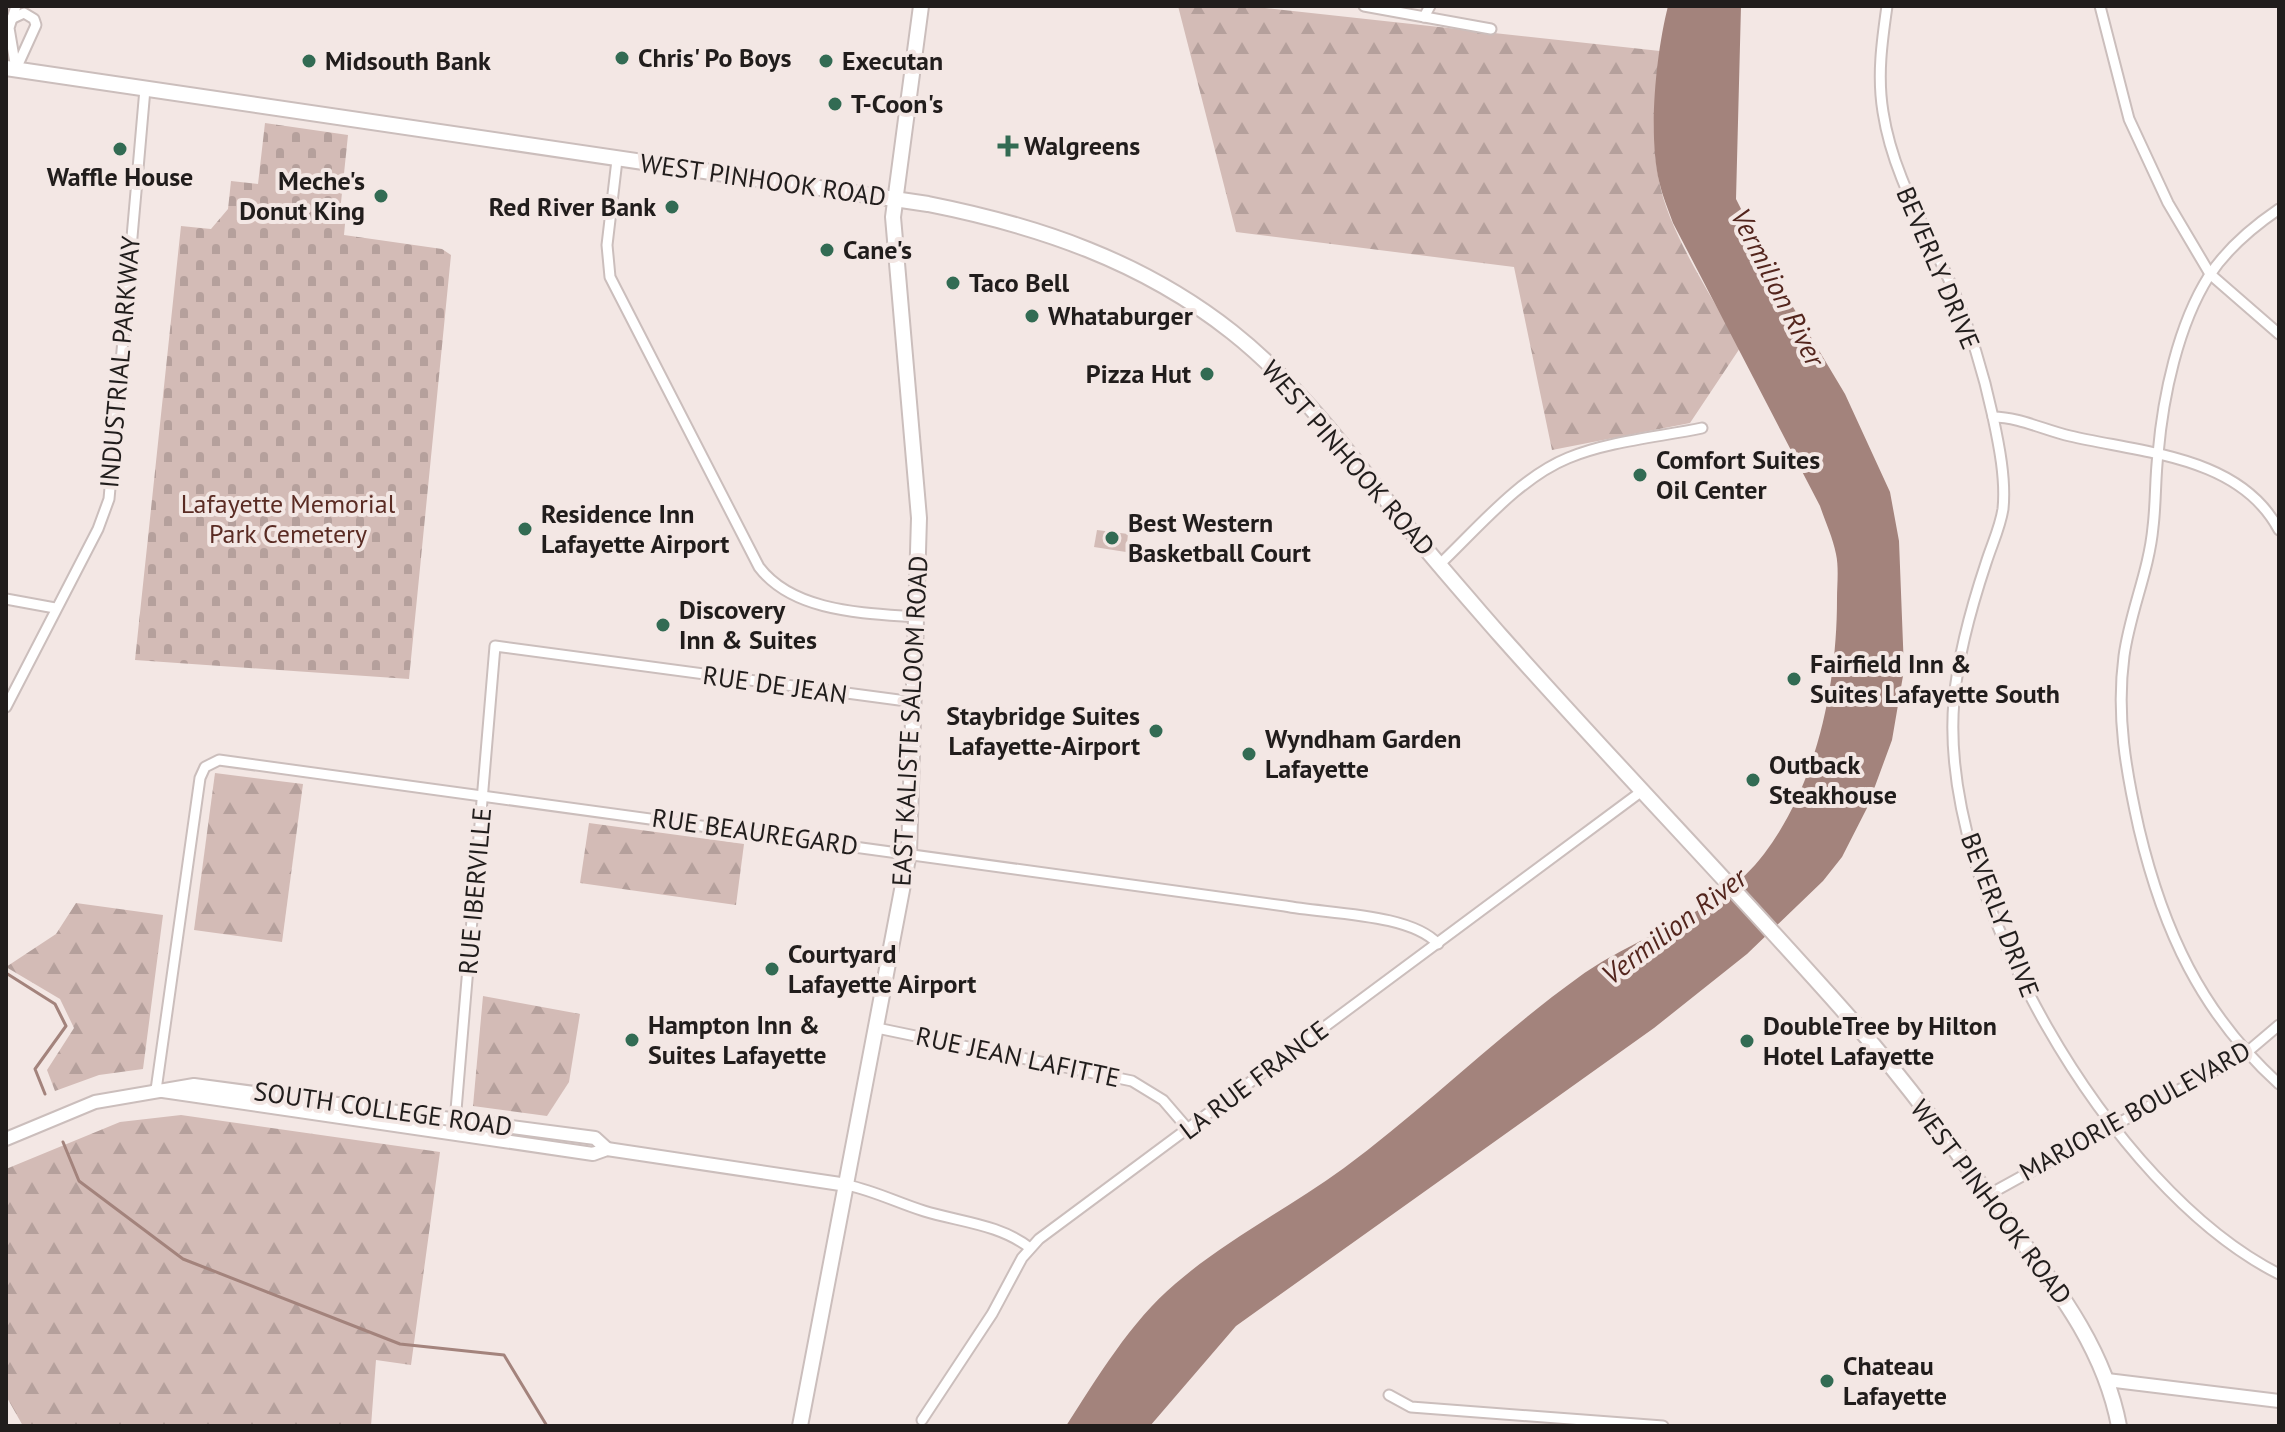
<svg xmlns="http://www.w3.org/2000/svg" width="2285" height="1432" viewBox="0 0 2285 1432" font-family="'PT Sans',sans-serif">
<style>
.forest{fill:url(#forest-firs)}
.cemetery{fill:url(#cemetery-stones)}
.pitch{fill:#d3bbb6}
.water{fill:#a3837c}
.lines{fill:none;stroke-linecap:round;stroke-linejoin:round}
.stream{stroke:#a3837c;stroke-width:3}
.minor-casing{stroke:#cbbebc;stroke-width:13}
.tertiary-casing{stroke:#cbbebc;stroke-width:16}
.secondary-casing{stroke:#cbbebc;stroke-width:18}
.minor{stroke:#fff;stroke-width:9}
.tertiary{stroke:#fff;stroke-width:12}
.secondary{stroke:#fff;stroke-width:14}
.poi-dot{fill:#326b53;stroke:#f3e7e4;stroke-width:3}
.labels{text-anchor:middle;stroke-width:8;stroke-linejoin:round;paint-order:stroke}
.poi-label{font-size:26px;font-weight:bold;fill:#211d1c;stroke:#f3e7e4;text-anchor:start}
.street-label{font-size:26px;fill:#211d1c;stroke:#f3e7e4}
.park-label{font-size:26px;fill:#5a2b23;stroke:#f3e7e4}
.water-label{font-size:28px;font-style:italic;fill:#53251d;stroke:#f3e7e4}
</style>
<defs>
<pattern id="forest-firs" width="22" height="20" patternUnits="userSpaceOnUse" patternTransform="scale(2)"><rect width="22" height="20" fill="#d3bbb6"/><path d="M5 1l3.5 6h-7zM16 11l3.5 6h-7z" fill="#b5a09c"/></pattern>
<pattern id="cemetery-stones" width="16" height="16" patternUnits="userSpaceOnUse" patternTransform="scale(2)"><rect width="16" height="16" fill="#d3bbb6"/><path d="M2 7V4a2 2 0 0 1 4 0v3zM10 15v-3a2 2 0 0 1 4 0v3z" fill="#b5a09c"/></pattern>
</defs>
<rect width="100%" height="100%" fill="#f3e7e4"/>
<!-- forest -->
<g class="forest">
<path d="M 1178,6 L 1246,6 L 1660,51 C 1657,93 1650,139 1659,181 C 1670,236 1713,297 1740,348 L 1690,423 L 1552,450 L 1514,267 L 1236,232 Z"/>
<polygon points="215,773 303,784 282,942 194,930"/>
<polygon points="589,823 744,844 736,905 580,883"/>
<polygon points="76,903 163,915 143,1069 99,1075 55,1091 47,1070 74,1028 60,999 6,967 56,934"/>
<polygon points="483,996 580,1014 569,1082 547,1116 473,1106"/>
<polygon points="181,1115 440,1152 411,1365 376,1360 371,1426 23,1426 6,1396 6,1169 120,1122"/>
</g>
<!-- cemetery -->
<polygon class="cemetery" points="265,123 348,135 340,212 346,213 344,235 442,249 451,255 409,679 135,660 181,226 211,229 228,209 231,181 258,184"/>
<!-- pitch -->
<polygon class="pitch" points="1097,530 1128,534 1126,552 1094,547"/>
<!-- water -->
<path class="water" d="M 1668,6 L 1741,6 L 1736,199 L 1778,282 L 1845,394 L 1890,492 L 1899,541 L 1904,670 L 1892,740 L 1867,808 L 1842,857 L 1823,881 L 1747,954 L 1654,1028 L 1236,1326 L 1150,1426 L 1066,1426 C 1097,1378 1131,1321 1175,1284 C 1227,1239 1289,1208 1344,1168 C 1425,1108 1497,1036 1579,977 C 1639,934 1718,915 1764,854 C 1817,784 1837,685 1837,599 C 1837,585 1839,568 1836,554 C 1833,538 1825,521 1820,506 L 1673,223 C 1668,209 1662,195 1659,181 C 1648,133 1656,54 1668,6 Z"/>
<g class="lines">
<!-- stream -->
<g class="stream">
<polyline points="6,973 55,1004 66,1026 35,1069 45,1094"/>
<polyline points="63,1142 79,1181 183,1259 400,1344 504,1355 547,1426"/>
</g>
<!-- minor casing -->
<g class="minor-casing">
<g id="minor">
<polyline points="1364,6 1491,29"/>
<path d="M 1887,6 C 1882,41 1877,76 1883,112 C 1893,177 1927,229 1953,289 C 1970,329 1984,375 1993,417 C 1999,445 2006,479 2003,509 C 2000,528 1992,544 1986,563 C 1972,605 1958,656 1954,700 C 1937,890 2110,1189 2279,1274"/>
<polyline points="2100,6 2129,119 2168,203 2210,274 2279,334"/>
<polyline points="1424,17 1430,6"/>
<polyline points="11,19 24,13 34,19 36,25 16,69"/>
<polyline points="16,69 9,28 16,6"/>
<path d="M 617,160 L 607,245 L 610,277 L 759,567 C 793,612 863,613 916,617"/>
<path d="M 2279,209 C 2254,226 2226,250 2209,276 C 2178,325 2163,396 2158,454 C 2155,478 2156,503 2153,527 C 2149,571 2130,612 2124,656 C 2116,716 2126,771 2139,829 C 2163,930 2201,1013 2279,1084"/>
<path d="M 1993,417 C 2019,417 2044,430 2070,436 C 2143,453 2240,456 2279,530"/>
<path d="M 1439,565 C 1477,529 1519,478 1568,458 C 1609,441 1659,437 1702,428"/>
<polyline points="6,599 55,608"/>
<polyline points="6,707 98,529 109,499 145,89"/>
<polyline points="877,1028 1132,1081 1163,1100 1188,1129"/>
<path d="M 156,1090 L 200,778 L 205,767 L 219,760 L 1285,906 C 1326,914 1410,913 1438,944"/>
<polyline points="454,1134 495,646 914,702"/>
<path d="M 847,1185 C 875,1191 898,1203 924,1211 C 960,1222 999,1224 1030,1248"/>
<polyline points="1988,1195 2246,1053 2279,1025"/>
<polyline points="1389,1395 1411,1407 1663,1426"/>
<polyline points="922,1420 992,1314 1022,1258 1039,1239 1642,791"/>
</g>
</g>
<!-- tertiary casing -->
<g class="tertiary-casing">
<g id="tertiary">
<polyline points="156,1090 593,1154 607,1149 847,1185"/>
<polyline points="6,1139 95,1102 194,1085 595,1138 607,1149"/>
<polyline points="2107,1380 2279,1401"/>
</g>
</g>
<!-- secondary casing -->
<g class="secondary-casing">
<g id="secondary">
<path d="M 6,68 L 928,204 C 1039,226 1142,261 1232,332 C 1299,385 1350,455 1403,521 C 1434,560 1467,597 1500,635 C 1617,767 1740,893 1856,1025 C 1908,1084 1955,1149 2001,1213 C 2050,1280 2103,1342 2119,1426"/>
<polyline points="800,1426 909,853 919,518 893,217 921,6"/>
</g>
</g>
<!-- minor -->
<use href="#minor" class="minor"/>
<!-- tertiary -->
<use href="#tertiary" class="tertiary"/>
<!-- secondary -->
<use href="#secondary" class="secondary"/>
</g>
<!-- markers -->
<g class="poi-dot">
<circle cx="622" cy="58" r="8"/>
<circle cx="309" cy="61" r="8"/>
<circle cx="826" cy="61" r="8"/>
<circle cx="835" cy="104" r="8"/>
<path d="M1004 134h8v8h8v8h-8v8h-8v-8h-8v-8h8z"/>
<circle cx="120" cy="149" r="8"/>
<circle cx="381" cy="196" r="8"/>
<circle cx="672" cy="207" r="8"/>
<circle cx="827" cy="250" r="8"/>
<circle cx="953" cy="283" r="8"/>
<circle cx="1032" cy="316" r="8"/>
<circle cx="1207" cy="374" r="8"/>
<circle cx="1640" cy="475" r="8"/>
<circle cx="525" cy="529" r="8"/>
<circle cx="1112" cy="538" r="8"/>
<circle cx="663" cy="625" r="8"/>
<circle cx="1794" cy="679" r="8"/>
<circle cx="1156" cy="731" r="8"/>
<circle cx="1249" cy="754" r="8"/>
<circle cx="1753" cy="780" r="8"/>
<circle cx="772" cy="969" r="8"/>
<circle cx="632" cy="1040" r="8"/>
<circle cx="1747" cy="1041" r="8"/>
<circle cx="1827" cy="1381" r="8"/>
</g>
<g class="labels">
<!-- poi labels -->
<g class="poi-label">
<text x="638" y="67">Chris' Po Boys</text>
<text x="325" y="70">Midsouth Bank</text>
<text x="842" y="70">Executan</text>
<text x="851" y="113">T-Coon's</text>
<text x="1024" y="155">Walgreens</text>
<text x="120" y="186" text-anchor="middle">Waffle House</text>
<text x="365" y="190" text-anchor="end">Meche's<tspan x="365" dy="30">Donut King</tspan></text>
<text x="656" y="216" text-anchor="end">Red River Bank</text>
<text x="843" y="259">Cane's</text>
<text x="969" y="292">Taco Bell</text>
<text x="1048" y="325">Whataburger</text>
<text x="1191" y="383" text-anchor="end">Pizza Hut</text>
<text x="1656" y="469">Comfort Suites<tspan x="1656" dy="30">Oil Center</tspan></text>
<text x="541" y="523">Residence Inn<tspan x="541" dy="30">Lafayette Airport</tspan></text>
<text x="1128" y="532">Best Western<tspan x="1128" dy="30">Basketball Court</tspan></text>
<text x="679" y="619">Discovery<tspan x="679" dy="30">Inn &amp; Suites</tspan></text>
<text x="1810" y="673">Fairfield Inn &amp;<tspan x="1810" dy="30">Suites Lafayette South</tspan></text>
<text x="1140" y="725" text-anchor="end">Staybridge Suites<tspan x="1140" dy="30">Lafayette-Airport</tspan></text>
<text x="1265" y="748">Wyndham Garden<tspan x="1265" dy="30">Lafayette</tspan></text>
<text x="1769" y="774">Outback<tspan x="1769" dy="30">Steakhouse</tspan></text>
<text x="788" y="963">Courtyard<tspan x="788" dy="30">Lafayette Airport</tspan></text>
<text x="648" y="1034">Hampton Inn &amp;<tspan x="648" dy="30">Suites Lafayette</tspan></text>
<text x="1763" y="1035">DoubleTree by Hilton<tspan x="1763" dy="30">Hotel Lafayette</tspan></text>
<text x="1843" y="1375">Chateau<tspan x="1843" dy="30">Lafayette</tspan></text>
</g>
<!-- street labels -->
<g class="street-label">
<text transform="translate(763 180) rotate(8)" y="9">WEST PINHOOK ROAD</text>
<text transform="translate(1938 268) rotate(67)" y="9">BEVERLY DRIVE</text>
<text transform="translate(120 362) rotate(-85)" y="9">INDUSTRIAL PARKWAY</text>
<text transform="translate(1348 458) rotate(49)" y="9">WEST PINHOOK ROAD</text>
<text transform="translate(775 685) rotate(8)" y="9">RUE DE JEAN</text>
<text transform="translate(910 721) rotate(-87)" y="9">EAST KALISTE SALOOM ROAD</text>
<text transform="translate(755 832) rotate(8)" y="9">RUE BEAUREGARD</text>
<text transform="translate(475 891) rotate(-85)" y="9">RUE IBERVILLE</text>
<text transform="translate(2000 915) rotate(69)" y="9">BEVERLY DRIVE</text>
<text transform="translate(1018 1057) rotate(12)" y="9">RUE JEAN LAFITTE</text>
<text transform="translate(1254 1080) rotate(-37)" y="9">LA RUE FRANCE</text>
<text transform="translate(383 1109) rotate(8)" y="9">SOUTH COLLEGE ROAD</text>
<text transform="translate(2135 1111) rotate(-29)" y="9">MARJORIE BOULEVARD</text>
<text transform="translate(1991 1202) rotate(53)" y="9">WEST PINHOOK ROAD</text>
</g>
<!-- park labels -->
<g class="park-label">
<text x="288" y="513">Lafayette Memorial<tspan x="288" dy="30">Park Cemetery</tspan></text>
</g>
<!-- water labels -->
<g class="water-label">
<text transform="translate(1778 287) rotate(63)" y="10">Vermilion River</text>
<text transform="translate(1674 926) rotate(-37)" y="10">Vermilion River</text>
</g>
</g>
<!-- border -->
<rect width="2285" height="1432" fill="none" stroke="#211d1c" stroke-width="16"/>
</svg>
